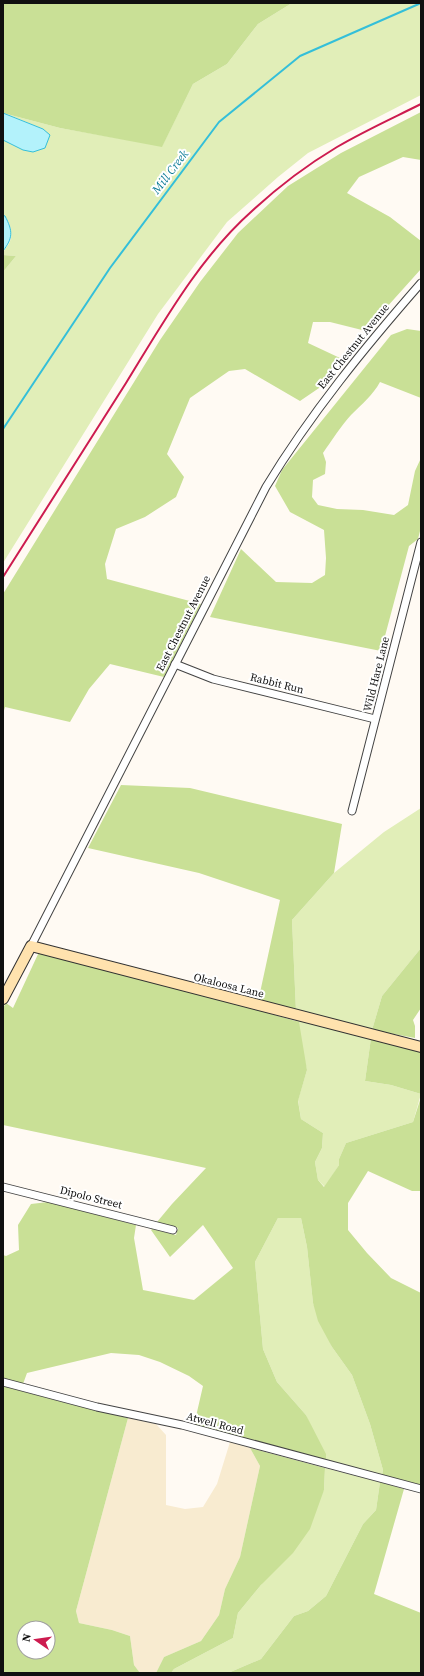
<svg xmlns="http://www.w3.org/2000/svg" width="424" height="1676" viewBox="0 0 424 1676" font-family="'Source Serif 4',serif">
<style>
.farmland{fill:#f8ebd0}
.green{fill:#e1eeb8}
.forest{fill:#c9e096;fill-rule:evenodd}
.water{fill:#b3f2fb;stroke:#34bfd9}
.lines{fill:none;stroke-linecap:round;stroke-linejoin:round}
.stream{stroke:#34bfd9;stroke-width:2}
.street-casing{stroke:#434343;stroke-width:9}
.secondary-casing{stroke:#323232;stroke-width:12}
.street{stroke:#fff;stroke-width:7}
.secondary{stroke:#ffe2ae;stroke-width:10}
.rail{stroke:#cd1b4f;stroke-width:2}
.labels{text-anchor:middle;stroke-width:4;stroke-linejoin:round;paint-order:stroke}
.street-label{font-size:11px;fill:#101010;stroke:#fff}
.water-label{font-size:12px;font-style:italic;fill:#0e7c96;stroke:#fff}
</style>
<rect width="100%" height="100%" fill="#fffaf3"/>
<!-- farmland -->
<polygon class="farmland" points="128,1418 156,1424 166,1435 166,1505 185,1509 203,1507 217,1484 230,1442 250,1448 260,1466 240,1557 225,1589 219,1615 201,1641 164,1657 156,1673 140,1673 134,1665 130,1636 112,1630 79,1623 76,1611"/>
<!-- green -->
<g class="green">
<path d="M 292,3 L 421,3 L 421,95 L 308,153 L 278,177 L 227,222 L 158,314 L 3,563 L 3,272 L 16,256 L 3,255 C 3,249 8,247 10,241 C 13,233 10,220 3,215 L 3,140 L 23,150 L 43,129 L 7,114 L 60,128 L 162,146 L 193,84 L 227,64 L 258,24 Z"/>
<polygon points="421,808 421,948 382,996 372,1030 296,1011 292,920 334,873 384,832"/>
<polygon points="296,1020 371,1038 365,1081 391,1085 421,1094 413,1122 346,1143 339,1159 339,1165 325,1187 318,1180 315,1162 322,1148 323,1133 301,1119 298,1100 307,1070 295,1021"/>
<polygon points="278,1218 301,1218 307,1247 313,1303 332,1347 352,1375 370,1424 383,1470 382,1475 326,1461 306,1415 277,1382 263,1349 255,1262"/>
<polygon points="325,1468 380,1482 376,1510 363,1524 326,1596 308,1611 294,1616 261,1659 228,1673 171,1673 174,1669 233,1638 238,1613 261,1585 324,1490"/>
</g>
<!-- forest -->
<g class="forest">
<polygon points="3,3 292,3 258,24 227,64 193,84 162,147 60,128 3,113"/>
<polygon points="421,112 421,160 403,157 359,177 347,193 390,217 421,241 421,269 386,308 362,330 330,322 313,322 308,343 340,358 322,386 300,401 245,369 229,371 190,398 167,454 184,477 176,497 145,517 116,529 105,564 107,579 201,604 164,677 110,664 89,689 70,722 5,707 3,714 3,594 160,340 200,282 238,233 288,186 341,153"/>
<polygon points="3,255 16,256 3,272"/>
<path d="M 407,329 L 421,331 L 421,398 L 380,382 C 373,395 362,404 351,415 C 341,426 332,440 323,453 L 326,462 L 325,474 L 313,480 L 312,497 L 318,505 L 337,509 L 363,510 L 394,515 L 408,505 L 415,471 L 421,458 L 421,527 L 418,539 L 409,546 L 381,651 L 210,617 L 241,549 L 276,582 L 312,583 L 325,575 L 326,558 L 324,530 L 290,512 L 275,486 L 282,470 L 391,335 Z"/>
<polygon points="121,785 190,788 342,824 334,873 292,920 296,1011 258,1002 280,900 199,873 88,848"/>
<polygon points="421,948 421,1008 413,1020 415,1026 415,1038 372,1030 382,996"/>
<polygon points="39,952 237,1004 299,1022 307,1070 298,1101 301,1119 323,1133 322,1148 315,1162 318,1180 324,1187 339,1165 339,1159 346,1143 413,1122 421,1097 421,1191 412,1191 368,1171 348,1203 348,1230 367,1253 391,1278 421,1293 421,1485 382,1475 383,1470 370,1424 352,1375 332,1347 318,1321 313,1303 307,1247 301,1218 278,1218 255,1262 263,1349 277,1382 306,1415 326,1454 326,1461 194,1425 203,1386 189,1376 160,1362 139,1355 111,1353 27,1373 23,1384 3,1379 3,1255 6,1256 19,1250 18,1225 31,1204 48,1202 136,1225 134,1238 143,1290 194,1300 233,1268 203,1225 170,1257 151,1230 152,1229 176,1235 178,1228 157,1222 172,1204 206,1168 3,1125 3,1008 6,1003 13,1008"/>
<polygon points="371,1038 421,1051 421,1094 391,1085 365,1081"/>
<path d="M 3,1386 L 70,1404 L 128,1418 L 76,1611 L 79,1623 L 112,1630 L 130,1636 L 134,1665 L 140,1673 L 3,1673 ZM 24,1628 L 48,1628 L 48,1652 L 24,1652 Z"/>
<polygon points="250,1448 325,1468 324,1490 310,1529 293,1553 261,1585 238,1613 233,1638 174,1669 171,1673 156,1673 164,1657 201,1641 219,1615 225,1589 240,1557 260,1466"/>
<polygon points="380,1482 404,1489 374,1594 421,1613 421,1673 228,1673 261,1659 294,1616 308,1611 326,1596 363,1524 376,1510"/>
</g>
<!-- water -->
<g class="water">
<polygon points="3,113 43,129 50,135 45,148 33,152 23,150 3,140"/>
<path d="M 3,215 L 5,216 C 13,231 13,238 3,251 Z"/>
</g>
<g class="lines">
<!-- stream -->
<polyline class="stream" points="3,429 110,268 219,122 300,56 421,3"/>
<!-- street casing -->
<g class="street-casing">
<g id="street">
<polyline points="175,664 213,679 375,719"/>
<polyline points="352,811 421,542"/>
<path d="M 31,946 L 266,487 C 311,413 365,347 421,283"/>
<polyline points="3,1187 173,1230"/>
<polyline points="3,1382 97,1407 182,1425 421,1489"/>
</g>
</g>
<!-- secondary casing -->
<g class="secondary-casing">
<polyline id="secondary" points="3,999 31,946 421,1047"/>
</g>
<!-- street -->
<use href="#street" class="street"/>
<!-- secondary -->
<use href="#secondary" class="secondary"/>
<!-- rail -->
<path class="rail" d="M 3,577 C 44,512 85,448 126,383 C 163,323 199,258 252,211 C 278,187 307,165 337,147 C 364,131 393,118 421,104"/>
</g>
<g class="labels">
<!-- street labels -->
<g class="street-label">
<text transform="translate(353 346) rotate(-51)" y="4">East Chestnut Avenue</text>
<text transform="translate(183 623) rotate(-63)" y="4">East Chestnut Avenue</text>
<text transform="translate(376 674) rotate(-76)" y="4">Wild Hare Lane</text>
<text transform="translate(277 683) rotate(14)" y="4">Rabbit Run</text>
<text transform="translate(229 985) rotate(14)" y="4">Okaloosa Lane</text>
<text transform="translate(91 1197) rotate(14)" y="4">Dipolo Street</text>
<text transform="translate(215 1423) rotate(15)" y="4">Atwell Road</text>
</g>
<!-- water labels -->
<g class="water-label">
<text transform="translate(170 172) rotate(-53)" y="4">Mill Creek</text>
</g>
</g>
<!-- border -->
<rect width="424" height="1676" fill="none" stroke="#101010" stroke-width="8"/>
<!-- north arrow -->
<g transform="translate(36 1640) rotate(283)"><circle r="19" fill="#ffffff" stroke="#9f9f9f"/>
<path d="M0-3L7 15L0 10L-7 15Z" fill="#cd1b4f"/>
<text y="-6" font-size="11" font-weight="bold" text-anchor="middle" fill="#101010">N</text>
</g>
</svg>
